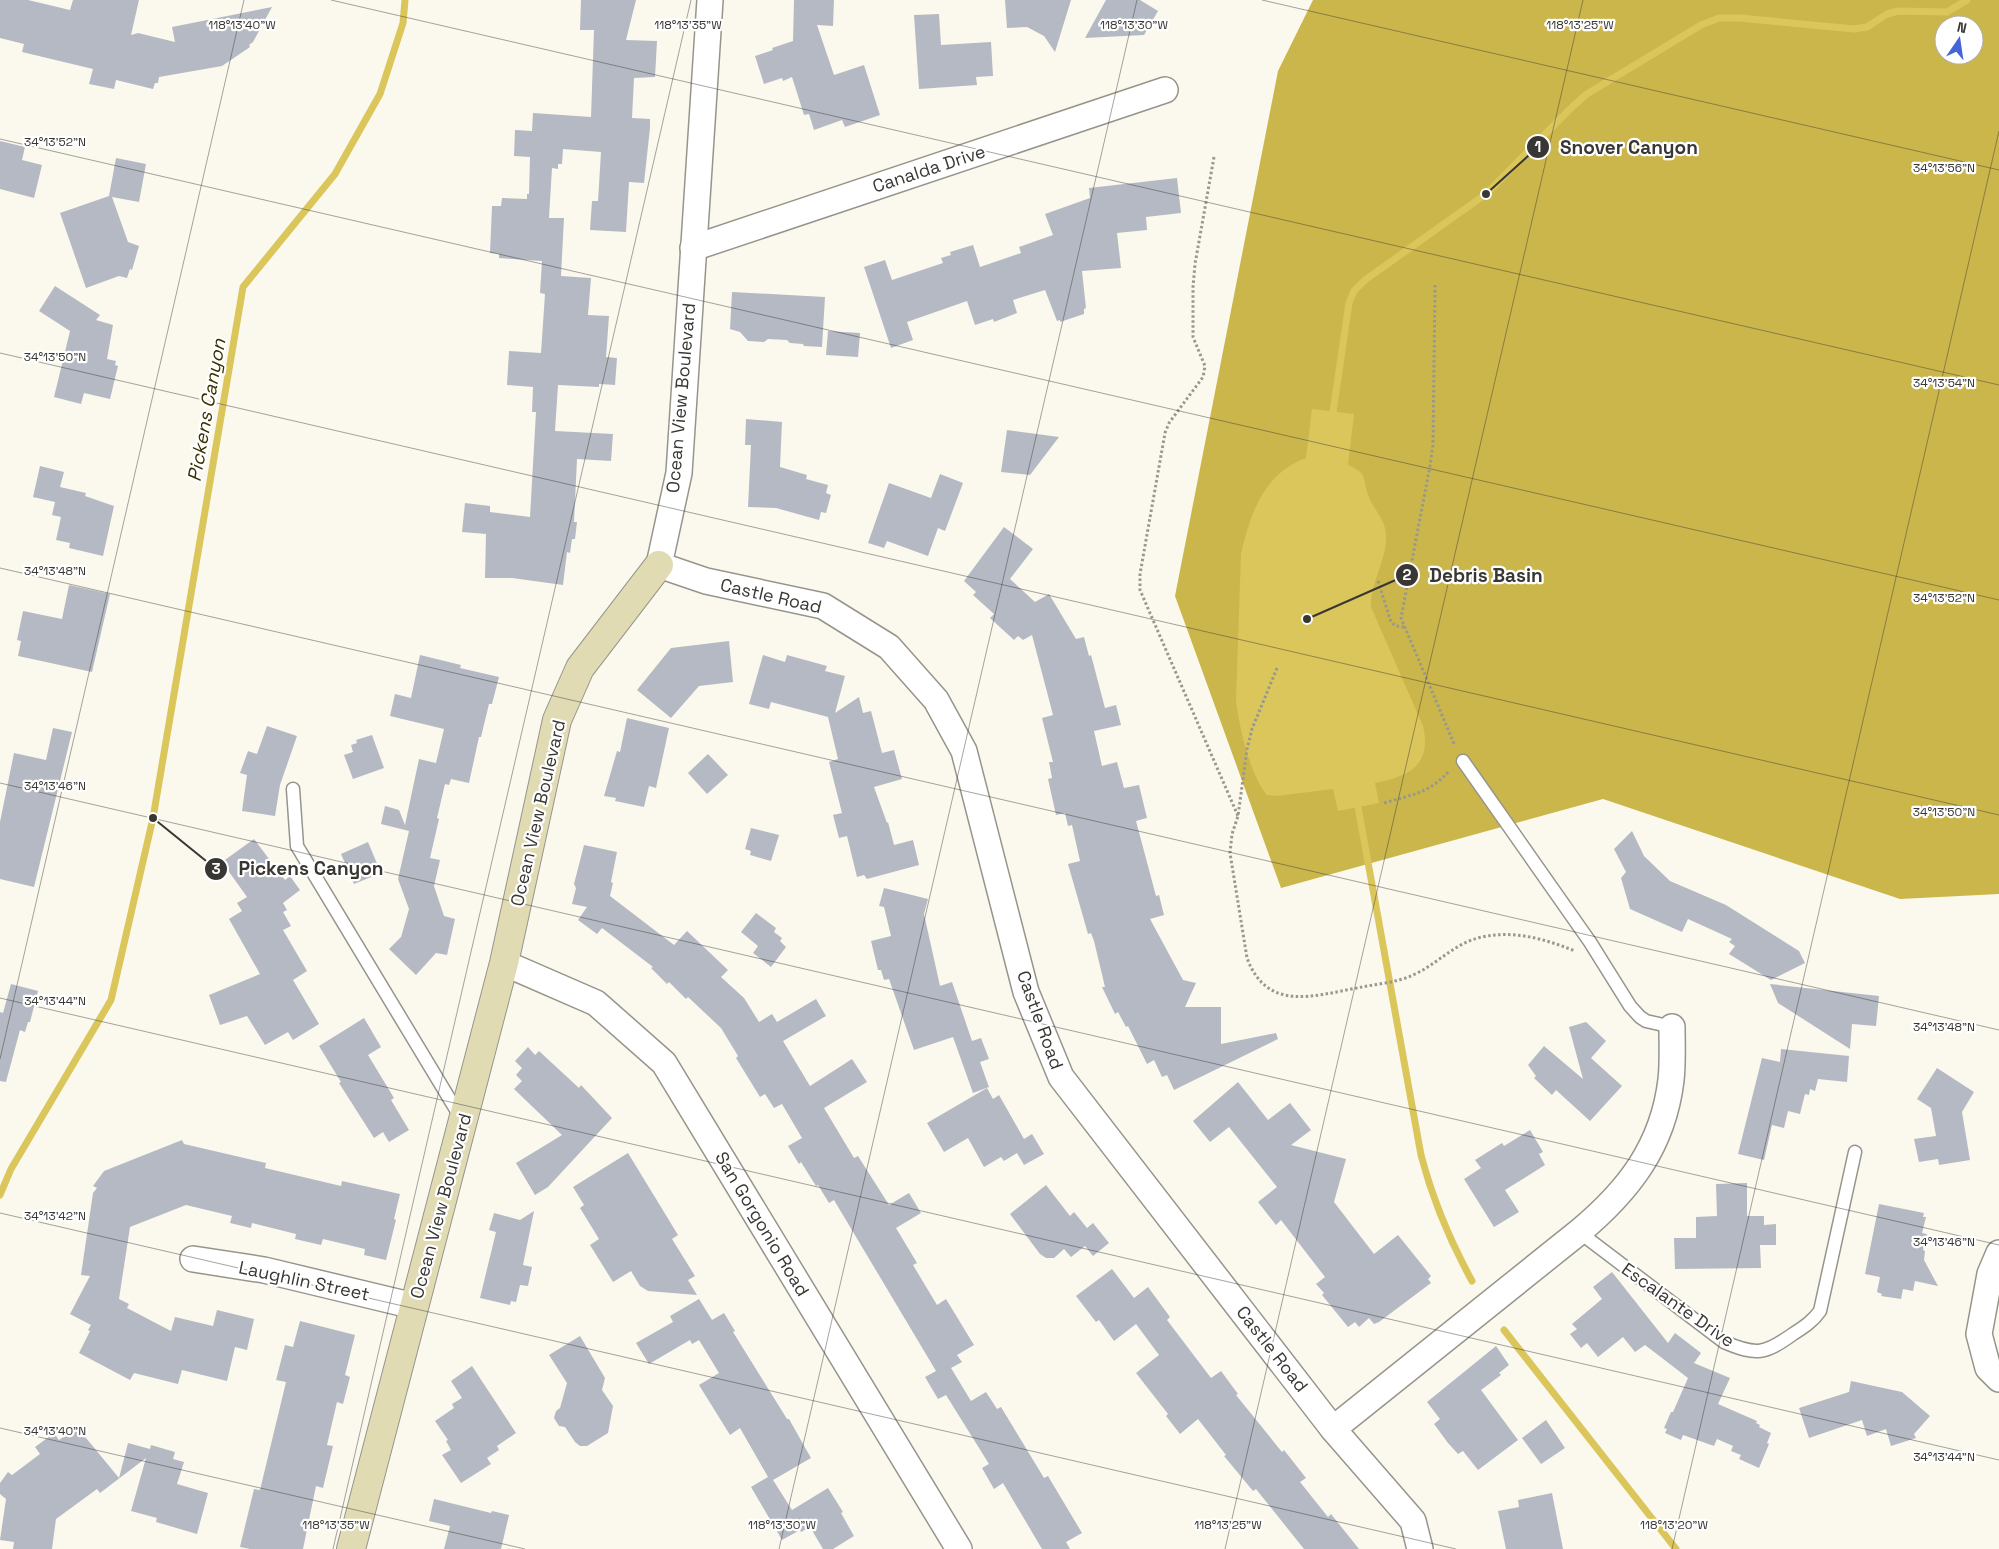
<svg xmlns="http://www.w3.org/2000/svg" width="1999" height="1549" viewBox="0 0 1999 1549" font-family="'Space Grotesk',sans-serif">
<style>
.forest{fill:#cbb64b;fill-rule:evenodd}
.water{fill:#dbc65c}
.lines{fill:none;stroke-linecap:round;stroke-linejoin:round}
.stream{stroke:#dbc65c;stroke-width:7}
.building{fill:#b5b9c3}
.lane-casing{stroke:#97958b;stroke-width:15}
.street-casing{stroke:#97958b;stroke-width:28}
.secondary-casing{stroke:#97958b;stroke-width:30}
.path{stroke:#999890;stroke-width:3;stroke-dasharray:2.5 2.5;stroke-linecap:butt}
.lane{stroke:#fff;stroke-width:12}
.street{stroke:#fff;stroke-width:25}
.secondary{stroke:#e1dbb4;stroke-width:28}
.ticks{fill:none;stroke:#383733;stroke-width:1;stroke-opacity:0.45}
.labels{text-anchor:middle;stroke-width:4.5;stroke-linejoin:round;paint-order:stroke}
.street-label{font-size:18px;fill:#383733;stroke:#fff}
.water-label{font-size:19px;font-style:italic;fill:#393101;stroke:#fff}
.ticks-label{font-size:12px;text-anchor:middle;fill:#383733;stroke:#fff;stroke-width:4.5;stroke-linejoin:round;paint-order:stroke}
.leader{fill:none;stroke:#383733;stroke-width:2}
.callout-dot{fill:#383733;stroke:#fff;stroke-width:2}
.mark-label{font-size:15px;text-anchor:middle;font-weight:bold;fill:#fff}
.callout-label{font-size:19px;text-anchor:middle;font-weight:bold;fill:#383733;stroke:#fff;stroke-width:4.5;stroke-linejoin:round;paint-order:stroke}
</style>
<rect width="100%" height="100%" fill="#fbf9ee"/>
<!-- forest -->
<path class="forest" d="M 1313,0 L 1999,0 L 1999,894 L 1900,899 L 1603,799 L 1281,888 L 1175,596 L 1278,71 ZM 1944,25 L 1974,25 L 1974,55 L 1944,55 Z"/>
<!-- water -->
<path class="water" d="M 1312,409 L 1354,414 L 1348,465 C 1370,475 1361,478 1369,497 C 1373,508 1382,516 1385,528 C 1391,554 1370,581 1371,607 L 1423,726 C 1432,766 1409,776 1375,783 L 1379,803 L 1338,811 L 1333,789 L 1276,796 L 1267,795 C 1250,775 1239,727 1236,700 L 1241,554 C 1250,514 1264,473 1306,458 Z"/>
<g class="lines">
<!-- stream -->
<g class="stream">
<polyline points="1332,419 1349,303 1354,291 1365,280 1486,194 1573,106 1587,94 1701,25 1719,18 1740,18 1854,29 1867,27 1887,14 1899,11 1947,12 1967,0"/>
<path d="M 1358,807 L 1421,1155 C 1433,1201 1449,1239 1472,1281"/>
<polyline points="0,1195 11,1169 111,1000 153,818 243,287 335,174 380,94 403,23 405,0"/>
<polyline points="1504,1330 1676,1549"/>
</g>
</g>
<!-- building -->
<g class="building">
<polygon points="0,0 28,0 70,10 73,0 139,0 131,35 138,33 175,42 172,27 272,7 253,42 249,45 250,47 222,66 159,77 158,83 155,83 153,89 116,80 114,89 89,84 93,69 22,52 24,44 0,38"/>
<polygon points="581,0 636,0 626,40 657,41 655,77 634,78 632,118 650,119 650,128 644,183 629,182 626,232 590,230 592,201 598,201 601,152 563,149 562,164 558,164 558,169 552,168 549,218 564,218 561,276 591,278 588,315 609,316 606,357 617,358 615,385 599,384 599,387 558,385 555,431 613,434 611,461 577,459 574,522 577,522 575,539 572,539 570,553 567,552 563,585 512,578 485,578 486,534 462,532 465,503 490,506 490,512 530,517 536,412 532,412 533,387 507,385 509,351 541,353 545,294 540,293 542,261 499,258 499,254 490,253 492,206 501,206 502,198 527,199 527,194 529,194 530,157 514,156 515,130 532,131 533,113 591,117 594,30 580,30"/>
<polygon points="794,0 834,0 833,26 817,25 834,75 864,65 880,115 845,127 842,120 814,130 809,114 804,115 792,77 783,81 782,78 764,84 755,56 773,50 772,48 793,41"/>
<polygon points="1005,0 1071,0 1055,52 1044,36 1027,27 1007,28"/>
<polygon points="1106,0 1140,0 1158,11 1144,35 1085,38"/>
<polygon points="939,14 941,45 991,42 993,76 976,77 977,85 919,89 914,15"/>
<polygon points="0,141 25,147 22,160 42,165 34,198 0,189"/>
<polygon points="116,158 146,164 139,202 112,197 128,242 139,246 132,270 130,269 127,278 119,276 86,288 60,213 109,196"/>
<polygon points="1177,178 1181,213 1146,217 1147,230 1117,233 1121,268 1082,271 1086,308 1084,309 1084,314 1060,322 1060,320 1057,321 1045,290 1013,300 1017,313 994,322 993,319 975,325 967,301 907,322 913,340 891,348 864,267 885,260 892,280 943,263 941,258 951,255 950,252 973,245 980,267 1021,253 1019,247 1053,235 1045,214 1090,198 1089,188"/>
<polygon points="55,286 100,315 96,320 113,325 107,359 116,361 115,365 118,366 110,399 84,393 81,404 54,397 70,331 39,311"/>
<polygon points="732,292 825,297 822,347 804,346 803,344 790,343 787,340 768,339 764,342 748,341 740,332 730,329"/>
<polygon points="828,331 860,333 858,357 826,355"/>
<polygon points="746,419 782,422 780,467 807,475 806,479 828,485 826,493 831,495 826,513 821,512 819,520 776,508 748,507 751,445 745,445"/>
<polygon points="1007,430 1059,437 1030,475 1001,472"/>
<polygon points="40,466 64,472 60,487 86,493 85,496 114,506 103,556 69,548 70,543 56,540 61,517 52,515 55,502 33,497"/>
<polygon points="940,474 963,483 945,531 938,528 928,556 887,541 884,548 868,543 889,483 931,498"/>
<polygon points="1004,527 1033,549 1010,579 1035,602 1049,594 1076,639 1084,637 1089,656 1091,655 1105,708 1116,705 1121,725 1094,731 1102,766 1117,762 1124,788 1139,785 1147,818 1136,821 1156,896 1159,895 1164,915 1150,919 1183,980 1196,983 1185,1007 1221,1007 1221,1044 1276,1033 1278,1039 1174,1090 1167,1075 1162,1077 1154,1060 1147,1064 1128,1026 1126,1027 1118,1012 1115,1014 1102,987 1105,987 1094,941 1091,933 1088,934 1068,864 1080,861 1072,825 1068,826 1065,813 1056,815 1048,779 1052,778 1049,762 1053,762 1042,718 1053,715 1032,635 1023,640 1018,636 1014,640 990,618 994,614 973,595 976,592 964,581"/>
<polygon points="69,585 110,594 92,672 18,656 21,641 17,640 23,611 62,619"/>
<polygon points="729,641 733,682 699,686 671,718 637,690 671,648"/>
<polygon points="420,655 461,665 460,668 499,677 492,704 489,704 481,737 479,737 469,783 451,779 449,785 445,784 437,818 439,819 430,858 440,860 434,886 444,916 455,919 447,955 436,953 416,975 389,949 401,937 409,909 398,879 409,831 381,824 385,806 399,810 405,825 419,759 436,763 444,729 390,716 395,694 411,698"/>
<polygon points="763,655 785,662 787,655 827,666 825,671 845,676 835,713 859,697 863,713 871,711 882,753 894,750 902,779 874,787 887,823 888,822 894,845 913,840 919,865 867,879 864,875 857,877 847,836 839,838 833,815 842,813 829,762 838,759 828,717 771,702 769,709 749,704"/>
<polygon points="627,718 669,728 656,788 649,786 644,807 615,801 616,798 604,796 617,751 620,752"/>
<polygon points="267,726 297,736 280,785 275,816 242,811 247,775 240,773 248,751 257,754"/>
<polygon points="53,728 72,732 34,887 0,879 0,822 14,753 46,760"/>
<polygon points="372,735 384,768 353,779 344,755 353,752 351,745 357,743 356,740"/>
<polygon points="708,754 728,775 707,794 688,773"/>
<polygon points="751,828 779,835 771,861 750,855 751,851 745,849"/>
<polygon points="1632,831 1644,856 1670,881 1726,905 1799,951 1805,963 1771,980 1729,954 1735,946 1729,942 1732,939 1688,919 1682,932 1630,909 1621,878 1626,872 1614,849"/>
<polygon points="254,839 285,880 290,876 300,890 283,903 287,910 283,912 291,926 283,930 307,971 293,980 319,1024 293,1040 288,1032 265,1045 247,1016 220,1025 209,995 260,974 229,919 242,911 237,903 247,897 222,862"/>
<polygon points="368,842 381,873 354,884 341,854"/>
<polygon points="584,845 617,852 611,882 613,883 610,896 674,945 687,931 728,970 721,977 744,998 759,1022 772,1014 777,1022 816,999 826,1016 783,1041 810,1086 852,1059 867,1082 824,1108 854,1158 858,1156 889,1205 909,1193 921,1213 896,1228 917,1263 913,1265 937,1305 946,1299 974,1345 957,1355 962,1362 951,1368 971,1401 986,1392 997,1409 1001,1407 1044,1478 1048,1476 1082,1533 1066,1542 1070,1549 1042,1549 1003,1483 994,1489 982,1468 989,1464 946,1395 938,1399 925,1377 936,1371 834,1200 829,1203 818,1185 816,1186 801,1162 799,1164 788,1146 802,1138 782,1104 774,1108 765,1094 760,1097 736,1058 738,1056 721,1028 688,997 686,999 669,982 667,984 651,968 653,967 602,928 597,934 578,920 587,907 572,904 576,888 574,884"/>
<polygon points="884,888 928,899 924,914 940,986 952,982 972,1041 981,1038 989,1059 980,1062 989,1087 973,1093 953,1037 914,1050 889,979 884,980 881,970 878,970 871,941 891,936 884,907 879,906"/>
<polygon points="756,913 776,928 774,932 782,938 780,941 786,947 771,967 753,953 758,946 741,932"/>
<polygon points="11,984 38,991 30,1022 28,1022 25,1032 20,1030 6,1082 0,1081 0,1012 3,1013"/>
<polygon points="1770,984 1879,996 1876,1026 1852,1024 1850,1049 1778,1003"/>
<polygon points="364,1018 381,1047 368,1055 394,1098 391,1100 409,1130 389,1142 383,1132 374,1138 339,1083 341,1082 319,1046"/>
<polygon points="1586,1022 1606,1041 1591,1058 1622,1086 1590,1121 1556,1090 1552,1095 1534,1078 1536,1076 1528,1065 1544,1046 1583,1079 1569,1027"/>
<polygon points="528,1047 535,1055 539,1051 579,1088 581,1085 612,1118 548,1187 535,1195 516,1163 562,1135 514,1089 522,1081 516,1075 522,1068 515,1061"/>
<polygon points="1781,1049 1849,1056 1847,1082 1818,1079 1815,1091 1810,1089 1809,1095 1805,1094 1800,1114 1788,1111 1784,1128 1772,1125 1764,1160 1738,1154 1762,1058 1780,1062"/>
<polygon points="1937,1068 1974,1092 1962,1112 1970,1160 1939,1165 1938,1159 1919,1162 1914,1139 1936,1136 1931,1108 1917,1099"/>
<polygon points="1238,1082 1268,1120 1290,1103 1311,1130 1291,1145 1346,1159 1334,1202 1374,1254 1398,1235 1431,1276 1428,1279 1431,1283 1379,1322 1374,1324 1369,1318 1359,1327 1355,1322 1348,1327 1322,1295 1324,1293 1316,1284 1325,1277 1281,1220 1276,1225 1258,1202 1277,1187 1229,1127 1210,1142 1193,1121"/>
<polygon points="987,1088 993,1099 999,1095 1024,1139 1032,1134 1044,1154 1024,1165 1017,1153 1004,1161 1001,1157 984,1167 968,1138 944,1152 927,1123"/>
<polygon points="1530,1130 1543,1152 1539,1154 1545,1165 1505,1190 1519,1212 1494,1227 1464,1179 1481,1168 1475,1160 1502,1143 1504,1146"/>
<polygon points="182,1140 184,1144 266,1163 265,1168 341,1186 342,1181 400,1194 394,1219 396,1220 386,1260 364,1255 365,1249 323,1239 321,1245 295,1239 296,1234 252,1223 251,1228 230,1223 232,1216 186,1205 130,1227 119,1299 129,1304 127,1308 171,1331 175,1317 213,1326 217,1310 254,1319 247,1350 235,1347 227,1381 182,1370 178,1384 134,1373 130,1380 79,1353 90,1331 88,1330 91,1325 70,1314 90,1276 81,1275 93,1193 97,1188 93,1186 104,1171"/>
<polygon points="628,1153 678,1235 672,1239 695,1276 688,1280 697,1295 648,1291 640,1286 631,1271 613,1282 590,1245 599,1239 580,1208 584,1205 573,1187"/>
<polygon points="1747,1183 1747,1216 1764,1216 1764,1225 1776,1224 1776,1245 1760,1245 1761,1268 1675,1269 1674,1238 1696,1238 1696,1217 1717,1216 1716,1184"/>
<polygon points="1046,1185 1070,1216 1074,1212 1087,1228 1093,1223 1109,1243 1093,1256 1085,1246 1071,1257 1064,1249 1054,1258 1046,1258 1040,1254 1010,1214"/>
<polygon points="1879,1204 1924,1213 1923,1217 1926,1217 1922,1233 1927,1234 1923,1250 1925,1251 1924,1260 1938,1286 1915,1281 1913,1291 1903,1289 1901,1299 1881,1296 1882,1294 1877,1292 1880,1277 1865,1274"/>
<polygon points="534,1211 523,1265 532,1267 528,1286 520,1285 516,1302 511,1301 510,1305 480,1298 496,1232 489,1230 494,1213 520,1220"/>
<polygon points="1112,1269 1134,1298 1148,1287 1170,1317 1167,1320 1211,1378 1221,1371 1238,1394 1236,1395 1282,1452 1284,1450 1306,1478 1300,1482 1328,1517 1331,1514 1359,1549 1304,1549 1256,1489 1253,1491 1224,1456 1226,1455 1198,1419 1180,1434 1166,1416 1168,1414 1136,1373 1159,1355 1136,1324 1114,1341 1099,1320 1096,1322 1076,1296"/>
<polygon points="1612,1272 1668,1343 1675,1333 1701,1353 1694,1363 1730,1378 1718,1404 1757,1421 1756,1423 1760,1425 1759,1427 1771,1433 1767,1443 1769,1444 1759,1468 1739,1459 1741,1455 1731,1451 1733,1446 1717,1439 1714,1446 1683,1435 1681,1440 1665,1433 1667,1429 1664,1428 1671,1412 1673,1412 1688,1378 1645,1345 1635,1352 1623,1337 1598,1357 1587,1343 1581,1348 1570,1334 1577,1329 1572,1324 1602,1299 1593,1287"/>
<polygon points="699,1299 712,1320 724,1313 735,1331 733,1332 787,1419 789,1419 811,1458 773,1480 792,1510 828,1488 843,1512 841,1513 854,1536 833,1549 823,1549 810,1527 801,1532 800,1530 782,1540 751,1487 768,1477 740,1428 730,1435 699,1385 719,1373 699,1340 692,1344 690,1340 649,1364 636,1343 673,1322 670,1316"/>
<polygon points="300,1321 355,1335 345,1375 350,1377 343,1404 337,1402 327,1445 333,1446 323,1488 316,1486 303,1549 250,1549 240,1547 254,1489 260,1490 286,1382 276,1380 285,1345 293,1347"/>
<polygon points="580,1336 605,1378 602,1390 613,1406 608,1433 587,1446 580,1446 575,1442 565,1427 559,1426 554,1418 556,1411 560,1408 567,1383 549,1355"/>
<polygon points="1496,1346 1509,1365 1499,1373 1501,1375 1481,1390 1518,1440 1478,1470 1463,1451 1458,1454 1448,1443 1434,1424 1440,1419 1427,1402"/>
<polygon points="472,1366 516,1433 497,1446 499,1450 487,1458 491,1464 461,1483 442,1455 451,1450 446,1441 448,1440 435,1421 454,1408 452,1404 462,1398 451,1381"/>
<polygon points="1851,1381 1902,1392 1930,1416 1914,1434 1916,1438 1891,1446 1886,1429 1867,1436 1862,1420 1809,1438 1799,1408 1849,1392"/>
<polygon points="1546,1420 1565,1448 1541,1464 1522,1438"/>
<polygon points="77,1427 119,1478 128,1443 150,1449 151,1445 175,1452 173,1459 184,1462 177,1484 208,1493 197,1534 156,1522 157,1518 131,1511 146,1458 100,1493 97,1489 56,1519 52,1549 13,1549 14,1542 0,1540 6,1499 0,1494 0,1483 8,1472 12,1475 40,1454 35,1447 54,1433 59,1440"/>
<polygon points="1552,1493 1563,1549 1506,1549 1498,1511 1519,1507 1518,1500"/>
<polygon points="434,1499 491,1513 492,1511 509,1515 501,1549 444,1549 450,1526 429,1521"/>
</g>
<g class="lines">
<!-- lane casing -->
<g class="lane-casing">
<g id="lane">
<polyline points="1463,761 1590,942 1630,1006 1640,1017 1646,1021 1672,1027"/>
<polyline points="293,789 297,846 461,1118"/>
<path d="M 1579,1232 L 1724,1342 C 1757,1356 1765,1354 1793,1334 C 1804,1327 1813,1321 1820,1311 L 1855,1152"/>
</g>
</g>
<!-- street casing -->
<g class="street-casing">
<g id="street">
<polyline points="710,0 679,473 659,565 706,581 823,606 889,647 936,700 964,751 1026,992 1061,1077 1333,1429 1413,1521 1420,1549"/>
<polyline points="693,248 1165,90"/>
<polyline points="504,963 596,1003 664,1063 959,1549"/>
<polyline points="1999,1253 1990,1274 1979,1334 1988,1368 1999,1379"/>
<polyline points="193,1259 264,1270 414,1306"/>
<path d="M 1333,1429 L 1579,1232 C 1628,1191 1663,1147 1671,1080 C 1673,1063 1672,1044 1672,1027"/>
</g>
</g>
<!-- secondary casing -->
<g class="secondary-casing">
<polyline id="secondary" points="351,1549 504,963 557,720 580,668 659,565"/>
</g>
<!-- path -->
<g class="path">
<polyline points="1214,157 1195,264 1193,287 1193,337 1205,366 1203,377 1169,423 1165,433 1140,574 1140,590 1238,816"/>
<polyline points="1435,285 1433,445 1430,466 1401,618 1455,746"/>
<polyline points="1378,581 1391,622 1396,626 1404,627"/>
<path d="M 1277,668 L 1252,729 L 1247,749 L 1238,816 L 1232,834 L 1230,853 L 1247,958 C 1267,1012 1313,996 1357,988 C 1375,984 1396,983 1413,975 C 1438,964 1454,943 1482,937 C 1514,930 1545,939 1575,951"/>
<path d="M 1384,803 C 1411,795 1430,793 1449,771"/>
</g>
<!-- lane -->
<use href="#lane" class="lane"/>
<!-- street -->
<use href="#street" class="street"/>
<!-- secondary -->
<use href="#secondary" class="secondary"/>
</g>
<!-- ticks -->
<path class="ticks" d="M 331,0 L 1999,385M 1262,0 L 1999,170M 0,139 L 1999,600M 0,353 L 1999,815M 0,568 L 1999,1030M 0,783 L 1999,1245M 0,998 L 1999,1460M 0,1059 L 244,0M 0,1213 L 1456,1549M 0,1428 L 525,1549M 333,1549 L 691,0M 779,1549 L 1137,0M 1225,1549 L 1583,0M 1672,1549 L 1999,131"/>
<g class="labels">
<!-- street labels -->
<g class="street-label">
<text transform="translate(929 169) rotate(-18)" y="6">Canalda Drive</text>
<text transform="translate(681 398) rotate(-85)" y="6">Ocean View Boulevard</text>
<text transform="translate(771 596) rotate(13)" y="6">Castle Road</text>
<text transform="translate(538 813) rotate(-77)" y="6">Ocean View Boulevard</text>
<text transform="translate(1040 1020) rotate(70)" y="6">Castle Road</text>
<text transform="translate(441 1206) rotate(-75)" y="6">Ocean View Boulevard</text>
<text transform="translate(762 1224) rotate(59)" y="6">San Gorgonio Road</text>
<text transform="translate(304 1281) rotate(12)" y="6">Laughlin Street</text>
<text transform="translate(1678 1305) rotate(35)" y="6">Escalante Drive</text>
<text transform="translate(1272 1349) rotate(52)" y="6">Castle Road</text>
</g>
<!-- water labels -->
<g class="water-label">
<text transform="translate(206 410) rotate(-80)" y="7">Pickens Canyon</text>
</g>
</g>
<g class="ticks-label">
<text x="242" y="29">118°13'40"W</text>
<text x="688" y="29">118°13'35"W</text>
<text x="1134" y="29">118°13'30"W</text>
<text x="1580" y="29">118°13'25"W</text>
<text x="55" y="146">34°13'52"N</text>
<text x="1944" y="172">34°13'56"N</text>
<text x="55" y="361">34°13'50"N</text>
<text x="1944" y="387">34°13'54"N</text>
<text x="55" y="575">34°13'48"N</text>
<text x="1944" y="602">34°13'52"N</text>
<text x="55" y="790">34°13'46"N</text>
<text x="1944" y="816">34°13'50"N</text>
<text x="55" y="1005">34°13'44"N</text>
<text x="1944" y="1031">34°13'48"N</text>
<text x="55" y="1220">34°13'42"N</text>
<text x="1944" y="1246">34°13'46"N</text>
<text x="55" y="1435">34°13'40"N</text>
<text x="1944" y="1461">34°13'44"N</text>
<text x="336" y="1529">118°13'35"W</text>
<text x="782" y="1529">118°13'30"W</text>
<text x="1228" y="1529">118°13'25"W</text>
<text x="1674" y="1529">118°13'20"W</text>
</g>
<!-- callouts -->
<path class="leader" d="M1486 194L1538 147M1307 619L1407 575M153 818L216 869"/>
<g class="callout-dot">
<circle cx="1486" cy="194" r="5"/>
<circle cx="1307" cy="619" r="5"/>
<circle cx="153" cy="818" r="5"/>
<circle cx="1538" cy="147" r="12"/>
<circle cx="1407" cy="575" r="12"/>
<circle cx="216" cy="869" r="12"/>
</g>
<g class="mark-label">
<text x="1538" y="152">1</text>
<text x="1407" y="580">2</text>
<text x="216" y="874">3</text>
</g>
<g class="callout-label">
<text x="1629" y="154">Snover Canyon</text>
<text x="1486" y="582">Debris Basin</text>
<text x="311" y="875">Pickens Canyon</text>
</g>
<!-- north arrow -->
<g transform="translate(1959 40) rotate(13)"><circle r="24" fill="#ffffff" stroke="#afafad"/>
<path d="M0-4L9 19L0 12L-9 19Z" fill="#4566d9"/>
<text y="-8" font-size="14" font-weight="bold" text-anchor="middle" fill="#383733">N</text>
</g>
</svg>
